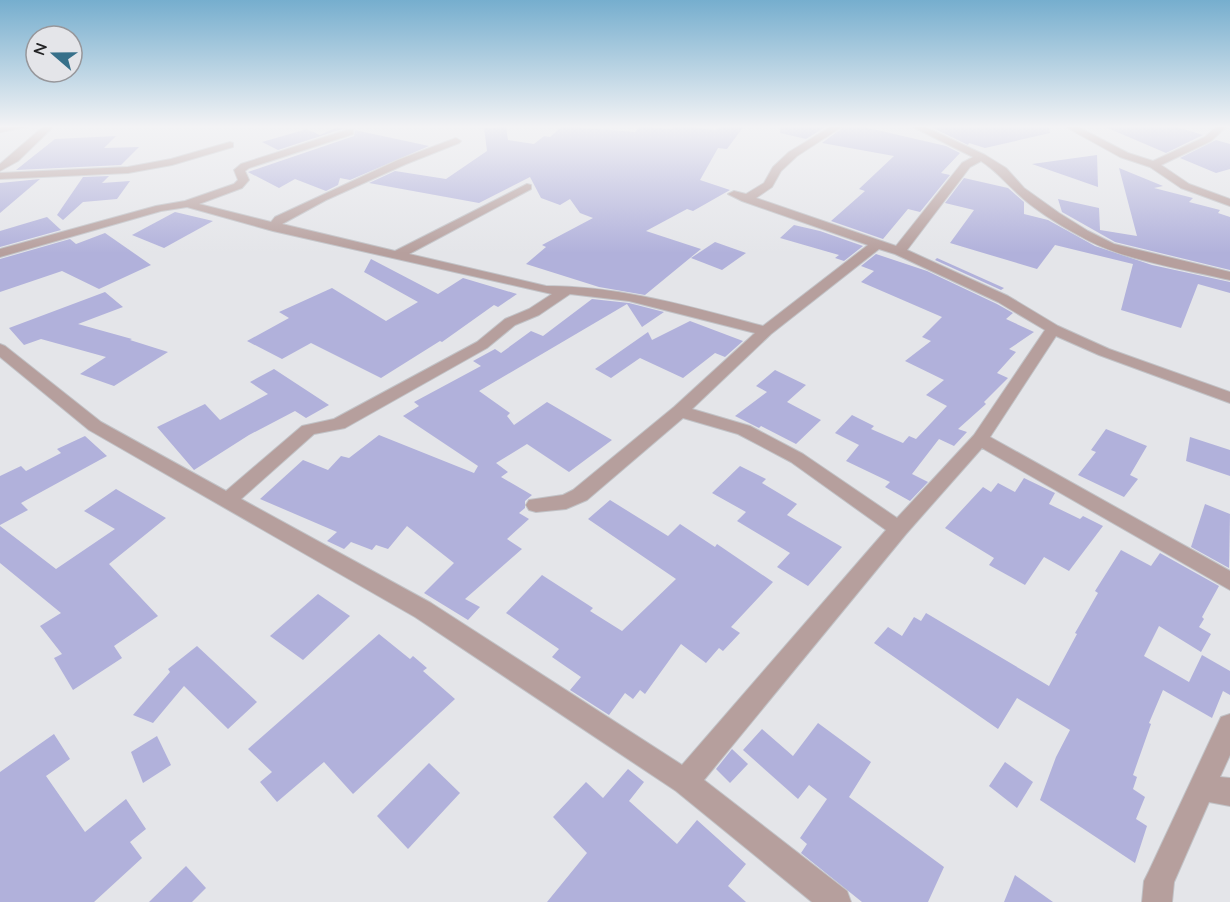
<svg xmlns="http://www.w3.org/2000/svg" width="1230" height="902" viewBox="0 0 1230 902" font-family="Quicksand,sans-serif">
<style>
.building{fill:#b1b1db}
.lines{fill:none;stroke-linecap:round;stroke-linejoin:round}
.street-casing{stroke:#c1c2c6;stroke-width:2}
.street{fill:#b69f9d;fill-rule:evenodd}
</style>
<rect width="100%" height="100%" fill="#e4e5e9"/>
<!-- building -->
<g class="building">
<polygon points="562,126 635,132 640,126 671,129 674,126 685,126 715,130 722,126 744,126 727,149 718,148 700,180 730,190 693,211 687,209 646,231 701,249 645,295 599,287 526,264 546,247 542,245 593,218 580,213 570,199 560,205 541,198 530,177 479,203 369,183 395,171 446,179 487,151 484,128 506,127 508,140 534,144 544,136 550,137"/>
<polygon points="781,126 827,126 806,139 780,133"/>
<polygon points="845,126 860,126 946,146 960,153 941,173 950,175 920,212 908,209 883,239 831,221 865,191 859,189 894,156 822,143"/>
<polygon points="929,126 1049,126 1050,133 985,148 969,143 968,145"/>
<polygon points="1103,126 1174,126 1203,135 1166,153"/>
<polygon points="337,127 345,128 278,150 262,142 307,129 320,135"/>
<polygon points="355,130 429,146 350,180 340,178 338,185 326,191 295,179 279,188 248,172 354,136"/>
<polygon points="116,136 104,148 139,147 121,165 16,170 55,139"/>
<polygon points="1216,140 1230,144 1230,169 1216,173 1180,158"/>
<polygon points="1097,155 1098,187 1032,164"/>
<polygon points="1119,168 1163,186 1154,188 1193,198 1189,202 1220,210 1218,213 1230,217 1230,270 1115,242 1062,212 1058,199 1099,208 1100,230 1137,236"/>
<polygon points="109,176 102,183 130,181 117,199 83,202 63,220 57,215 83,177"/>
<polygon points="964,178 1008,188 1024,202 1024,214 1048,220 1095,246 1152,265 1230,282 1230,293 1198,284 1181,328 1121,310 1133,264 1055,245 1037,269 950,243 974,210 945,203"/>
<polygon points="40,179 0,213 0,183"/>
<polygon points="175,212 213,221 164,248 132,235"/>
<polygon points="47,217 61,230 0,247 0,231"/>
<polygon points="794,225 820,231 863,246 844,261 835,258 839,255 780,238"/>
<polygon points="105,233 151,265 99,289 62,271 0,292 0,259 70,239 76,244"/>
<polygon points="715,242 746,253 722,270 691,258"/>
<polygon points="876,254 927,271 997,304 1013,313 1006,319 1034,332 1009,349 1016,352 997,373 1008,378 984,402 986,404 958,429 967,432 954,446 939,439 912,474 928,482 910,501 885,487 890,482 846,461 859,445 835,433 852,415 874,426 871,429 903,443 909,436 916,439 947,406 926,395 944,380 905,361 931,341 922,337 942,317 861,282 874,271 861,266"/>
<polygon points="937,258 1004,288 1001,290 935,260"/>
<polygon points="371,259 438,294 463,278 517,294 498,307 494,305 442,342 440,341 381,378 311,343 282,359 247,341 289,318 279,312 332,288 386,321 418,302 364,272"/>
<polygon points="105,292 123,307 78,324 132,339 130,340 168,352 114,386 80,374 106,357 41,339 24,345 9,328"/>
<polygon points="592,299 629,303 664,312 642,327 627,304 479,391 510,413 507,416 514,425 547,402 612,440 569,472 527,444 496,463 508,472 501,477 532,495 525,501 525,508 519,513 529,519 507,539 522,549 465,599 480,607 468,620 424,593 454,563 407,526 388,549 376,545 372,550 351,542 344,549 327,541 337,532 260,499 303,460 328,470 341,456 349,458 379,435 474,473 478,466 403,416 419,406 414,402 481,366 473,361 495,349 501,353 531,331 543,336"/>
<polygon points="690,321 743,341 725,357 715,353 683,378 640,358 611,378 595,369 648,332 652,340"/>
<polygon points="274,369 329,405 306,418 295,411 249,435 194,470 157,427 205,404 220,420 268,394 250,382"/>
<polygon points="775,370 806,385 787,402 821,420 796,444 761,426 759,428 735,416 767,392 756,386"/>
<polygon points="1106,429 1147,446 1130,475 1138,479 1124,497 1078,475 1096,452 1091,450"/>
<polygon points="85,436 107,456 21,503 28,510 0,525 0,476 21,466 26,471 61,453 57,449"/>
<polygon points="1190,437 1230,450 1230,476 1186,461"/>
<polygon points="740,466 766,479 762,483 797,504 787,515 842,547 808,586 777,567 790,553 737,521 746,512 712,493"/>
<polygon points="1024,478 1055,493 1049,504 1080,519 1083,516 1103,526 1069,571 1044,557 1025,585 989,565 994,558 945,528 983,487 991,492 998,483 1015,492"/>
<polygon points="116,489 166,518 109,564 158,616 114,646 122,658 73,690 54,658 62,654 40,626 61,613 0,563 0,526 56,569 115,529 84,511"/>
<polygon points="610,500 668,536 680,524 715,547 717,544 773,582 731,627 740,633 723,651 719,648 706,663 681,644 645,694 640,690 633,699 625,693 609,715 570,690 581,677 552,657 559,649 506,613 542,575 593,608 590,611 622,631 676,579 588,519"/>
<polygon points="1205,504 1230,514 1229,568 1191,547"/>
<polygon points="1121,550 1151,566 1160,553 1219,586 1202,617 1204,619 1199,627 1211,634 1201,652 1159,626 1144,656 1189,682 1202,655 1230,671 1230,695 1223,691 1212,718 1163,690 1149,723 1151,724 1133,775 1137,777 1133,789 1145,797 1136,819 1147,826 1135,863 1040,800 1056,757 1070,730 1017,698 998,729 874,643 888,627 902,636 914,617 921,621 926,613 1049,686 1077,634 1075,633 1098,593 1095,591"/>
<polygon points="318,594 350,616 303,660 270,636"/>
<polygon points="379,634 410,659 413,656 427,668 423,671 455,699 353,794 324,762 277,802 260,782 272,772 248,749"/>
<polygon points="197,646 257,702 228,729 184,686 153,723 133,715 170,672 168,669"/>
<polygon points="818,723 871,762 849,797 944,867 928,902 862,902 801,853 807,844 800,838 827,799 809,785 798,799 743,750 762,729 793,756"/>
<polygon points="54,734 70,759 46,776 85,832 126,799 146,829 130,842 142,858 94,902 0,902 0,772"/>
<polygon points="157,736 171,765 143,783 131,752"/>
<polygon points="732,749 748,764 730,783 716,769"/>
<polygon points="1005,762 1033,782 1017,808 989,786"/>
<polygon points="429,763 460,793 408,849 377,816"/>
<polygon points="628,769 644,782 629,801 677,844 697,820 746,864 728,886 746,902 547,902 587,853 553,817 586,782 603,798"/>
<polygon points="186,866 206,888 192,902 149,902"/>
<polygon points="1015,875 1053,902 1004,902"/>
</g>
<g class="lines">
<!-- street casing -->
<g class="street-casing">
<g id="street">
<polygon points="0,126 32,126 0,132"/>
<polygon points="44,126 54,126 18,161 0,171 0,164"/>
<path d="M 832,126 L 843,126 L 797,156 L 781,171 L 772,187 L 756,198 L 896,246 L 962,163 L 973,157 L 911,126 L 923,126 L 985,155 L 1006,168 L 1024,188 L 1059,213 L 1088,231 L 1114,244 L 1230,272 L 1230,280 C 1184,269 1120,260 1080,236 C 1058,224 1033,209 1015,191 C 1003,180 995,170 981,161 L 970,167 L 907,250 L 1008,296 L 1058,326 L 1109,349 L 1230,392 L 1230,403 L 1099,355 L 1056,336 L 990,437 L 1230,571 L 1230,590 L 982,448 L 906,534 L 704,780 L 847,891 L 851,902 L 812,902 L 676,791 L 415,617 L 89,430 L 0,357 L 0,344 L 5,346 L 101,422 L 226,491 L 302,426 L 334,419 L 477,342 L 505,319 L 529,309 L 552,294 L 273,231 L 187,207 L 161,211 L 0,257 L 0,249 L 156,206 L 185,201 L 234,184 L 238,180 L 234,170 L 241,164 L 347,130 L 353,130 L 353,134 L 249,168 L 245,171 L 249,180 L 242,188 L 199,204 L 271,222 L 275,217 L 398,160 L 456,138 L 461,141 L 459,143 L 406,164 L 326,200 L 282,224 L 395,251 L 527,184 L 531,185 L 531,189 L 409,254 L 546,286 C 621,286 691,307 763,326 L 868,245 L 742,201 L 728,194 L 734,191 L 746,194 L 764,183 L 773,167 L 789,152 ZM 879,249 L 895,254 L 998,302 L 1045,330 L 974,435 L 897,518 L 803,454 L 750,426 L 692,409 L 771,334 ZM 570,294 L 629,301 L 755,333 L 674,407 L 573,490 L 563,495 L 529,500 L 526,505 L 529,510 L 536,512 L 566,509 L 587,500 L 683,418 L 738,434 L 791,462 L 886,530 L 682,765 L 431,603 L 241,499 L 314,434 L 345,428 L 487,348 L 515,325 L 539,315 Z"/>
<polygon points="1064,126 1076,126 1128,153 1153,161 1205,137 1217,126 1227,126 1211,141 1161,165 1189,184 1230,199 1230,206 1181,188 1150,167 1120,157"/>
<polygon points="230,142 233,143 233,147 172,165 128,173 0,179 0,173 128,167 171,159"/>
<polygon points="1230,714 1230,755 1220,777 1230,778 1230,806 1209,802 1174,882 1172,902 1142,902 1144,881 1149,871 1221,717"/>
</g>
</g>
<!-- street -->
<use href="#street" class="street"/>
</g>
<!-- sky -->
<linearGradient id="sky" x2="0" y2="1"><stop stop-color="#76aece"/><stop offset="0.5" stop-color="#f3f3f5"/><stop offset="1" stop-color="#f3f3f5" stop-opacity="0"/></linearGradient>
<rect width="1230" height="253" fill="url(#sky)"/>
<!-- north arrow -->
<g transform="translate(54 54) rotate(290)"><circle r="28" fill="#e4e5e9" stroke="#97979b" stroke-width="1.5"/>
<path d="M0-4.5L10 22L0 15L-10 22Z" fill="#37708a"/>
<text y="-9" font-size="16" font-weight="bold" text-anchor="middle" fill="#232325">N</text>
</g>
</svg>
